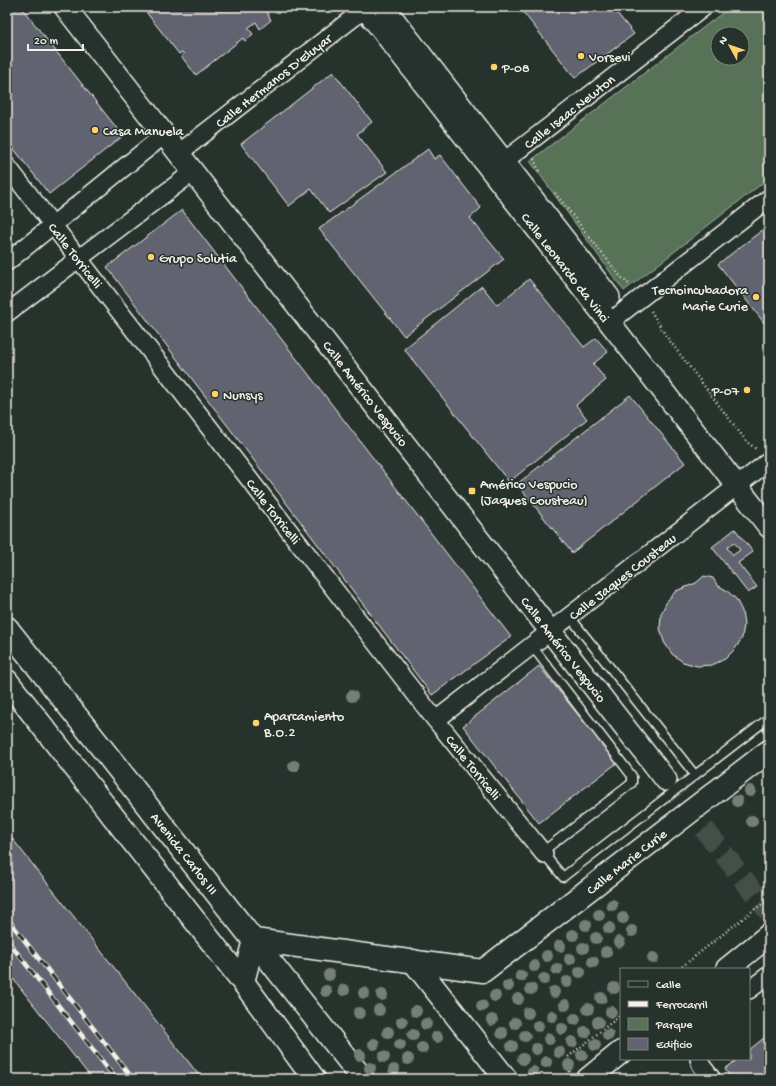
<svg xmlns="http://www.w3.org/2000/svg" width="776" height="1086" viewBox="0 0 776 1086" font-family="'Gochi Hand',sans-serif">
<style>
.green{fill:#587258;stroke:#a6b2a0;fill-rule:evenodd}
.building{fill:#626370;stroke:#f4f1e8;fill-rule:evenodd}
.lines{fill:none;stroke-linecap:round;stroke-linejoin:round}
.tertiary-tunnel{stroke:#455049;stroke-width:21;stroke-dasharray:21 10;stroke-linecap:butt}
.service-casing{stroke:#f4f1e8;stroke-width:11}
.minor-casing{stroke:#f4f1e8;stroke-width:20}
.tertiary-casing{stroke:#f4f1e8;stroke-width:24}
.primary-casing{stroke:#f4f1e8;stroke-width:25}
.path{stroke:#f4f1e8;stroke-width:2.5;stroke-dasharray:1 3;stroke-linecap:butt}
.service{stroke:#26332d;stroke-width:8}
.minor{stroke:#26332d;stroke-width:17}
.tertiary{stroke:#26332d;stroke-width:21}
.primary{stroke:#26332d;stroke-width:22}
.rail-casing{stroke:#f4f1e8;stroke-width:4.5}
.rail{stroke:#26332d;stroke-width:3;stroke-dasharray:9;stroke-linecap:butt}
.tree{fill:#757f74}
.poi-dot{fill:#ffd166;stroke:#26332d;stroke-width:1.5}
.labels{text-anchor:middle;stroke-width:3;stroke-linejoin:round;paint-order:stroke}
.poi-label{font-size:14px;fill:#f4f1e8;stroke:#26332d;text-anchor:start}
.street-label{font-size:14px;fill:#f4f1e8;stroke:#26332d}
</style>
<rect width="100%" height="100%" fill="#26332d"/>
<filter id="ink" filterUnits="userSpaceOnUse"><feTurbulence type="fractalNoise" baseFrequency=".025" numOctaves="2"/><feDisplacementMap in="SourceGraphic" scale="8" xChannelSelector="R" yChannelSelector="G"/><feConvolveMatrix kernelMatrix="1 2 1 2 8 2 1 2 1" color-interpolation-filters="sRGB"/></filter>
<g filter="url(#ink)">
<!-- green -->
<path class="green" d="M 730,7 L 769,7 L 769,178 L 624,291 L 530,161 ZM 718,34 L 742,34 L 742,58 L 718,58 Z"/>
<!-- building -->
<g class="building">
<polygon points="7,7 21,7 123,136 49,194 7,140"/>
<polygon points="142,7 268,7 265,9 271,20 260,29 256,22 248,28 253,34 245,41 243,38 196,75 181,56 184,54 182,52 179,54"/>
<polygon points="519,7 612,7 634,34 575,78"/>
<polygon points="333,72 372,122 357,134 387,172 329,213 311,189 289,206 241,144"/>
<polygon points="428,149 434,159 440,155 481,208 470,218 504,259 404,336 319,229"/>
<polygon points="182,210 511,637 432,695 107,267"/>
<polygon points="769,225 769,329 718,264"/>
<polygon points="529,279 584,347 596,338 608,352 593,364 606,380 576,405 587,419 509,482 404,349 482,286 497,305"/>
<polygon points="630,395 685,463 572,553 517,484"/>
<path d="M 735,529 L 753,552 L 738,563 L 757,587 L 748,593 L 712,547 ZM 734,542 L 740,550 L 733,555 L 727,548 Z"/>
<polygon points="704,576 713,578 717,585 726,590 736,599 742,611 744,625 742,638 735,649 725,659 712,665 697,666 683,662 672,654 664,642 660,628 661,614 667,601 676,591 696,583"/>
<polygon points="539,666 617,763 539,823 463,726"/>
<polygon points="7,832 202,1079 92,1079 7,971"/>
<polygon points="769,1034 769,1079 732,1079 725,1069 738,1059 749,1059 749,1050"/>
</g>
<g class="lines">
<!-- tertiary-tunnel -->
<polyline class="tertiary-tunnel" points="666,780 769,912"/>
<!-- service casing -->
<g class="service-casing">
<g id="service">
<polyline points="570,617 695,775"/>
<polyline points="532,646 632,776 632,783 542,852"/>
<polyline points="544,854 563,877 769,718"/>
</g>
</g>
<!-- minor casing -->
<g class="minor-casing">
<g id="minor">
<polyline points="179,153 367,7"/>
<polyline points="7,166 430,713 544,854"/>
<polyline points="494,169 704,7"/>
<polyline points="7,262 164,135"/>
<polyline points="7,313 193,172"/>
<polyline points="610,322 769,198"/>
<polyline points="436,720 769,461"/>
<polyline points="749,990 769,975"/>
<polyline points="699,1059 701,1065 712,1079"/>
</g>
</g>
<!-- tertiary casing -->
<g class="tertiary-casing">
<g id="tertiary">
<polyline points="65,7 666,780"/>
<polyline points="364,7 769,527"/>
<polyline points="384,7 609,297"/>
</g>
</g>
<!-- primary casing -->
<g class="primary-casing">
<g id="primary">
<polyline points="7,628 363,1079"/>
<polyline points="7,681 243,982 314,1079"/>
<polyline points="413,961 506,1079"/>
<polyline points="727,969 769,935"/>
<polyline points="243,982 254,940 483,971 769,751"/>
<polyline points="588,1079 621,1052"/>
</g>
</g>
<!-- path -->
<g class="path">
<polyline points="534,159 539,171"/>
<polyline points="555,193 620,276 630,285"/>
<polyline points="651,311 666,336 747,442 756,449"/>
<polyline points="679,969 756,908 769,900"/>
<polyline points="570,1072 567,1067 568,1057 621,1015"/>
<polyline points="278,1079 285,1074"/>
</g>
<!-- service -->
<use href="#service" class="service"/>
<!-- minor -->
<use href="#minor" class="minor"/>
<!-- tertiary -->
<use href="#tertiary" class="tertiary"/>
<!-- primary -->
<use href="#primary" class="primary"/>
<!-- rail casing -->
<g class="rail-casing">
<g id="rail">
<polyline points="7,918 133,1079"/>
<polyline points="7,940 116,1079"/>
</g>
</g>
<!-- rail -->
<use href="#rail" class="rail"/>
</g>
<!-- trees -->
<g class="tree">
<circle cx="352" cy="696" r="6"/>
<circle cx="294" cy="766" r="6"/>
<circle cx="750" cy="791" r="6"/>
<circle cx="737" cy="801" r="6"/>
<circle cx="752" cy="821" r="6"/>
<circle cx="612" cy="905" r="6"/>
<circle cx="599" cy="915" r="6"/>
<circle cx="623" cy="918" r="6"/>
<circle cx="586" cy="925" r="6"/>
<circle cx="609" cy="928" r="6"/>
<circle cx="632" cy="931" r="6"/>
<circle cx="573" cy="935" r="6"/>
<circle cx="596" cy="938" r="6"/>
<circle cx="619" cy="942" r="6"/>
<circle cx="560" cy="946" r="6"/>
<circle cx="583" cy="948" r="6"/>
<circle cx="606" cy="952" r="6"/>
<circle cx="547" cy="956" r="6"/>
<circle cx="653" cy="958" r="6"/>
<circle cx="570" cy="959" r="6"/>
<circle cx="593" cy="962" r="6"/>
<circle cx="534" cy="966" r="6"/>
<circle cx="557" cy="969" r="6"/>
<circle cx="580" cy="972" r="6"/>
<circle cx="329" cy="975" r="6"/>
<circle cx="521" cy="976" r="6"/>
<circle cx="544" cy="979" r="6"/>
<circle cx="567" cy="982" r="6"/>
<circle cx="508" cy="986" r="6"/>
<circle cx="614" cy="988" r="6"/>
<circle cx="531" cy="989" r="6"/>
<circle cx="344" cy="990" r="6"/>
<circle cx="326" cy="991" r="6"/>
<circle cx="554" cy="992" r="6"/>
<circle cx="364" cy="993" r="6"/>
<circle cx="382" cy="995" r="6"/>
<circle cx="495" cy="996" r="6"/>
<circle cx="601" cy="998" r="6"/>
<circle cx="518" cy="999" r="6"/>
<circle cx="565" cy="1005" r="6"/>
<circle cx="482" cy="1006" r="6"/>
<circle cx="588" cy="1009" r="6"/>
<circle cx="379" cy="1010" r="6"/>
<circle cx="416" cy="1011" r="6"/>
<circle cx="611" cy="1012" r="6"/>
<circle cx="359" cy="1013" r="6"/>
<circle cx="528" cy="1013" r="6"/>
<circle cx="552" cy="1016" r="6"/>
<circle cx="575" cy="1019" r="6"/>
<circle cx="492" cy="1020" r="6"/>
<circle cx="402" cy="1022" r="6"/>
<circle cx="598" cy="1022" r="6"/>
<circle cx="515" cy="1023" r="6"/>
<circle cx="426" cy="1024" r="6"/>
<circle cx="538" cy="1026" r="6"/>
<circle cx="562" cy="1029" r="6"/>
<circle cx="388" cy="1032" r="6"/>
<circle cx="585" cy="1032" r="6"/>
<circle cx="502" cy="1033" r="6"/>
<circle cx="413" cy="1035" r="6"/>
<circle cx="608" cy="1035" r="6"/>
<circle cx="525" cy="1036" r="6"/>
<circle cx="437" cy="1037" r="6"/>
<circle cx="549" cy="1039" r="6"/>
<circle cx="572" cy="1042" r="6"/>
<circle cx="374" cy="1044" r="6"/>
<circle cx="400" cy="1045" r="6"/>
<circle cx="595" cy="1045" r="6"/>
<circle cx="512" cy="1046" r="6"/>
<circle cx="422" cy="1048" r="6"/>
<circle cx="536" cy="1049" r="6"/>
<circle cx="559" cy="1052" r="6"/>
<circle cx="360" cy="1055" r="6"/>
<circle cx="582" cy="1055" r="6"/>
<circle cx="384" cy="1057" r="6"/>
<circle cx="408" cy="1059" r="6"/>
<circle cx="523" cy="1059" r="6"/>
<circle cx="546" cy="1062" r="6"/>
<circle cx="569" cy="1065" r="6"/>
<circle cx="370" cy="1068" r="6"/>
<circle cx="394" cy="1070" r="6"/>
<circle cx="533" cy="1072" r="6"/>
</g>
</g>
<!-- markers -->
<g class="poi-dot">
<circle cx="581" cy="56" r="4"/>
<circle cx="494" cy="67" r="4"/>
<circle cx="95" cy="130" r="4"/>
<circle cx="151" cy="257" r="4"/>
<circle cx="756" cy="297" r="4"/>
<circle cx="747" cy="390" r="4"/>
<circle cx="215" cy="394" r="4"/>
<rect x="468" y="487" width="8" height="8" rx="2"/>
<circle cx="256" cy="723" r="4"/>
</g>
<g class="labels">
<!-- poi labels -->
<g class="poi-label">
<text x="589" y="61">Vorsevi</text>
<text x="502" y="72">P-08</text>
<text x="103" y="135">Casa Manuela</text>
<text x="159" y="262">Grupo Solutia</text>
<text x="748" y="294" text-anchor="end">Tecnoincubadora<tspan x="748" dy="16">Marie Curie</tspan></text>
<text x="739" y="395" text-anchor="end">P-07</text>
<text x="223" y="399">Nunsys</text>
<text x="480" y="488">Américo Vespucio<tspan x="480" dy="16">(Jaques Cousteau)</tspan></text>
<text x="264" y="720">Aparcamiento<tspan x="264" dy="16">B.O.2</tspan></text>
</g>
<!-- street labels -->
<g class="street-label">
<text transform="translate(273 80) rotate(-38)" y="5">Calle Hermanos D'Eluyar</text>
<text transform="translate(569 111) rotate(-38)" y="5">Calle Isaac Newton</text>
<text transform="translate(76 255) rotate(52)" y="5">Calle Torricelli</text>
<text transform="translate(566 267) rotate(52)" y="5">Calle Leonardo da Vinci</text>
<text transform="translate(366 393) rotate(52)" y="5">Calle Américo Vespucio</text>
<text transform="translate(274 511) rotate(52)" y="5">Calle Torricelli</text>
<text transform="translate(622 576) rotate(-38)" y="5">Calle Jaques Cousteau</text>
<text transform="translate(564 649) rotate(52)" y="5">Calle Américo Vespucio</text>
<text transform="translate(474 767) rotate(51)" y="5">Calle Torricelli</text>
<text transform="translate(185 853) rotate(52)" y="5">Avenida Carlos III</text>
<text transform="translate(626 861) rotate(-38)" y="5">Calle Marie Curie</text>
</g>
</g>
<!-- margin -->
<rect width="776" height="1086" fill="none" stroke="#26332d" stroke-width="24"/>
<rect x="12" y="12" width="752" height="1062" fill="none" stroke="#f4f1e8" stroke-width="1.5" filter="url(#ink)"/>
<!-- legend -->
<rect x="620" y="968" width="130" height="92" fill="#26332d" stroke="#787f78"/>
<rect x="628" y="981" width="20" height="6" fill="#26332d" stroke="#787f78"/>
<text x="656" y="988" font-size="12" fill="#f4f1e8">Calle</text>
<rect x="628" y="1001" width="20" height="6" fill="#f4f1e8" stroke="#787f78"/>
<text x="656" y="1008" font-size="12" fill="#f4f1e8">Ferrocarril</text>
<rect x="628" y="1018" width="20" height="12" fill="#587258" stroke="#787f78"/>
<text x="656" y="1028" font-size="12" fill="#f4f1e8">Parque</text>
<rect x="628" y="1038" width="20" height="12" fill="#626370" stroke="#787f78"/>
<text x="656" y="1048" font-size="12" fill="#f4f1e8">Edificio</text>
<!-- north arrow -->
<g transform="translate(730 46) rotate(310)"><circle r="19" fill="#26332d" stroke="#787f78"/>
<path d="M0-3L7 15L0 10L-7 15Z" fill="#ffd166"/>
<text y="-6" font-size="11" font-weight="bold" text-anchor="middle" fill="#f4f1e8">N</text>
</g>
<!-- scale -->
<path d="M28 44v6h55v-6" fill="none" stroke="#f4f1e8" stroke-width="2"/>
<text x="34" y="44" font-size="12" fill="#f4f1e8" stroke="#26332d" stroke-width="3" paint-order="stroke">20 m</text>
</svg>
